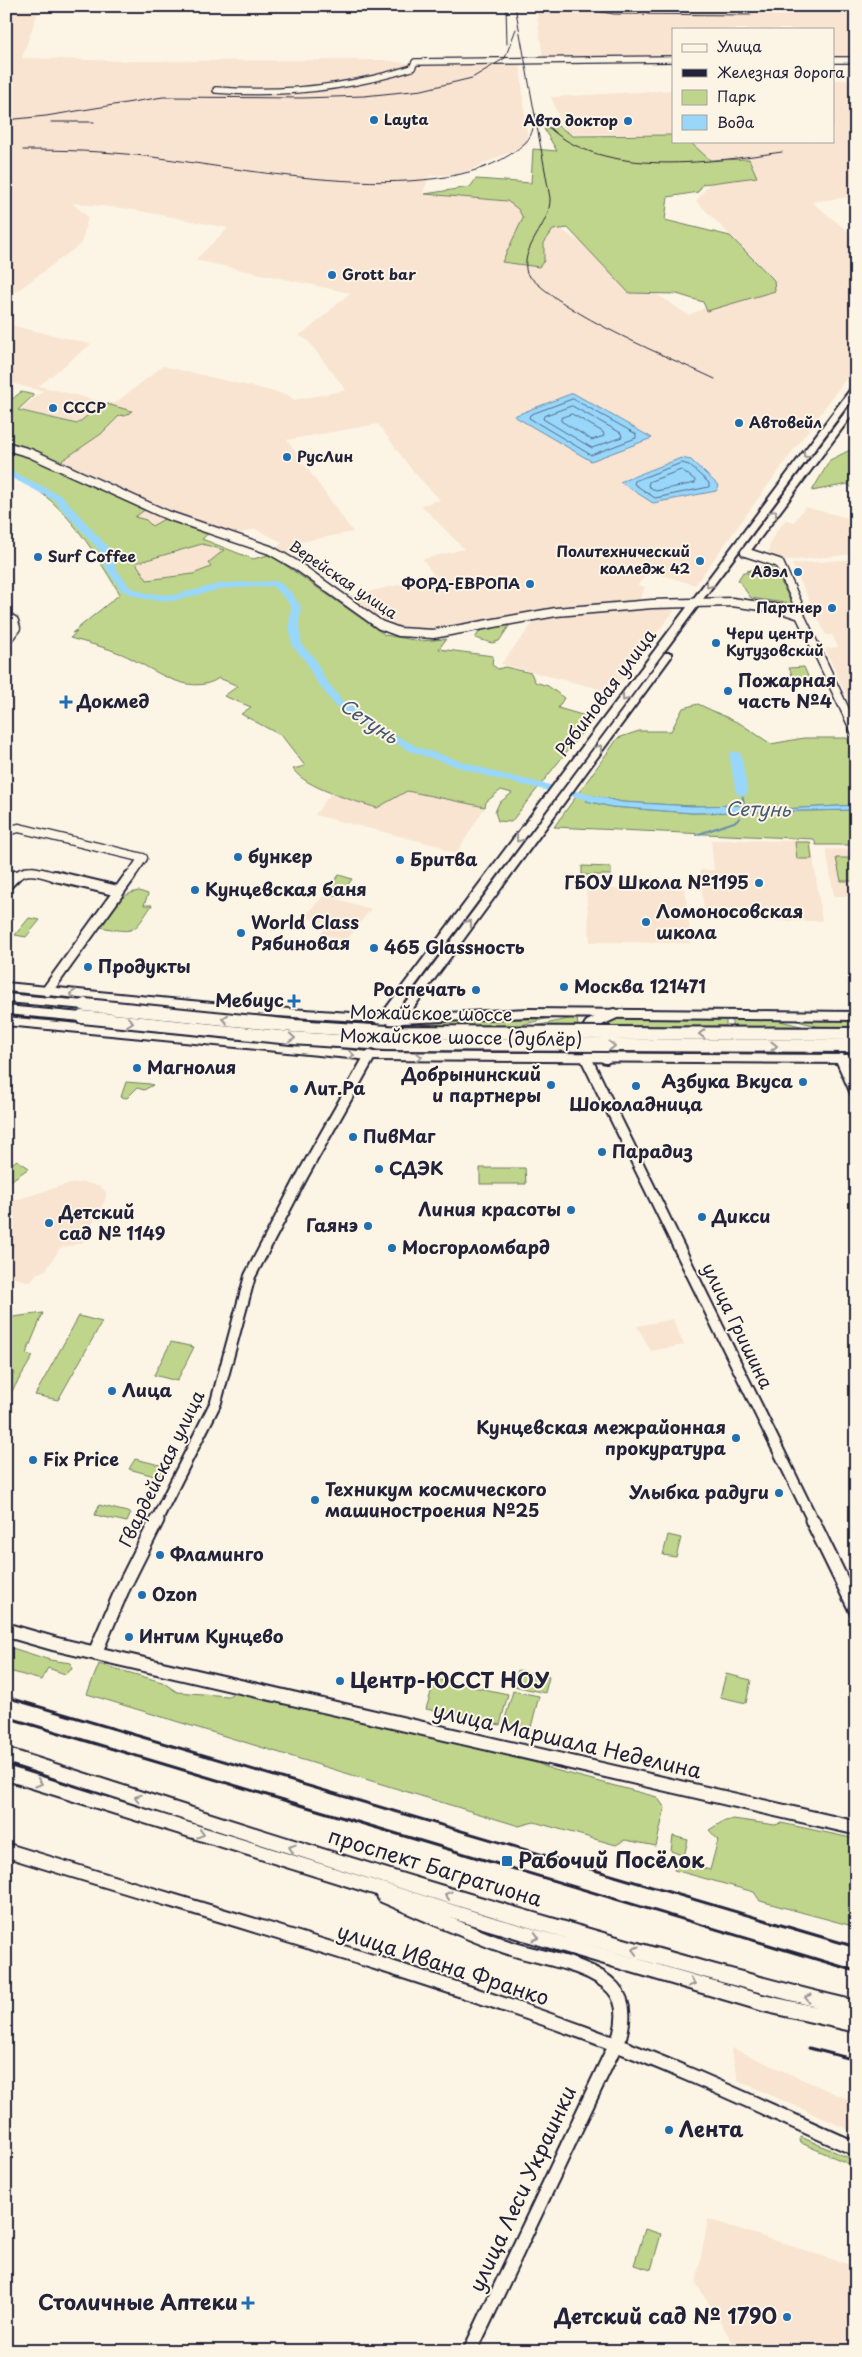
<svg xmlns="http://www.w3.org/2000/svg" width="862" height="2357" viewBox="0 0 862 2357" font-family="'Playpen Sans',sans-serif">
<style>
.built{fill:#f8e4d1}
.green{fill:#bfd58b;stroke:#707c63;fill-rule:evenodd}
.water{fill:#99d7fa;stroke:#698fae}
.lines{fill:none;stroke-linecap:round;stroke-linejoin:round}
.shore{stroke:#526a87;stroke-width:1}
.stream{stroke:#698fae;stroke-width:2}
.river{fill:#99d7fa;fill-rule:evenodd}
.minor-far3-casing{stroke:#22223b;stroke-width:8}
.minor-far2-casing{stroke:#22223b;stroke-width:11}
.minor-far1-casing{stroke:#22223b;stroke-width:14}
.minor-casing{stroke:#22223b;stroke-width:17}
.major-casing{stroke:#22223b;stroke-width:4}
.minor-far3{stroke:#fcf5e5;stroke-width:5.5}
.minor-far2{stroke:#fcf5e5;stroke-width:8}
.minor-far1{stroke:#fcf5e5;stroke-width:10}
.minor{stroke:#fcf5e5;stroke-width:13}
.major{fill:#fcf5e5;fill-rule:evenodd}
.rail-far1{stroke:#22223b;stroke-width:1}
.rail{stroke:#22223b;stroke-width:3}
.major-bridge-casing{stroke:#22223b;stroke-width:16;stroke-linecap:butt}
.major-bridge{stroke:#fcf5e5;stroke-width:12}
.oneway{stroke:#9a9698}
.poi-dot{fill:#1f6fb2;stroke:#fcf5e5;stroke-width:2}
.labels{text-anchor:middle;stroke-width:4;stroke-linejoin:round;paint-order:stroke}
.far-poi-label{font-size:15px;font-weight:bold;fill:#22223b;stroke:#fcf5e5;text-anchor:start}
.far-street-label{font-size:15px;fill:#22223b;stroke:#fcf5e5}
.poi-label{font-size:18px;font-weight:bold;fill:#22223b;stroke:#fcf5e5;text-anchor:start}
.street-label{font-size:18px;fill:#22223b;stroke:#fcf5e5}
.water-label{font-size:19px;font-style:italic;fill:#465874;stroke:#fcf5e5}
.near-poi-label{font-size:21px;font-weight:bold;fill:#22223b;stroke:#fcf5e5;text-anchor:start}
.near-street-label{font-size:21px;fill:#22223b;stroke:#fcf5e5}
</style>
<rect width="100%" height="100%" fill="#fcf5e5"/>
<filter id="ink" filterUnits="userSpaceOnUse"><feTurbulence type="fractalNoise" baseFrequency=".02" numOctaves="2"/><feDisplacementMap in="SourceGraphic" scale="10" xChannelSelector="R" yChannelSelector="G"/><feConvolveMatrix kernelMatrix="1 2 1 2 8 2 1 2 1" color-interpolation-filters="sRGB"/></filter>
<g filter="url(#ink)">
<!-- built -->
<g class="built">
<polygon points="6,6 40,6 22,58 130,61 382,60 417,64 520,63 528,144 461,174 429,176 423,194 516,199 688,315 775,280 696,201 728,160 700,158 660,135 565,134 551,97 673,90 673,141 833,141 833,80 856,79 856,196 812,202 856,238 856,365 695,585 648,571 638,585 645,587 639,601 427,631 395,627 348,596 435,577 423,559 464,549 421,505 440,500 411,469 378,424 287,440 353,532 295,543 294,549 288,554 278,548 282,542 255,529 241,533 221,530 149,505 60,462 101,434 120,415 125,416 133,411 103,403 77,424 20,410 43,391 6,382 6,324 91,344 39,386 108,403 115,403 163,366 288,395 294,400 346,390 308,341 299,335 309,329 350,293 195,260 228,228 130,209 72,203 88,217 81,244 6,299"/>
<polygon points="536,6 856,6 856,59 833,59 833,29 673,29 673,58 543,58"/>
<polygon points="805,507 856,520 856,554 795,560 775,561 767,558 771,540 778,529 786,520 794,522"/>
<polygon points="146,509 166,518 152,526 135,517"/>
<polygon points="202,544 225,550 208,563 211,567 193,574 146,580 135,563"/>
<polygon points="856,559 856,708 851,705 825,649 838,647 832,635 826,635 792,564"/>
<polygon points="671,608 674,611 612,692 501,664 534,622 568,615"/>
<polygon points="407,791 485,807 456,854 442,849 443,847 315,815 330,794 377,808"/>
<polygon points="711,840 811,841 822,921 705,920 700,870 714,870"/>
<polygon points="826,849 856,850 856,896 834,896"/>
<polygon points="586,889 685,889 691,943 590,942"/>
<polygon points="324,895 371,909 346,941 321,934 328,924 304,917"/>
<polygon points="84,1182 101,1187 106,1192 106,1198 82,1243 60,1248 46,1270 36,1274 31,1282 6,1276 6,1203 64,1185"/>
<polygon points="673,1319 684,1345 651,1351 637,1326"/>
<polygon points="732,2048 856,2103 856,2133 739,2081 731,2052"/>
<polygon points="708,2219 856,2267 856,2351 738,2351 696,2283"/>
</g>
<!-- green -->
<g class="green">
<polygon points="558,126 573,136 673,135 673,141 689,141 710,160 749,159 757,177 703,184 698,192 668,197 665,220 730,236 774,280 775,291 707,311 703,302 677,294 629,293 568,228 553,230 544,243 544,261 539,267 502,262 523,218 518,209 507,201 425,194 470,187 476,179 531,183 533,149 557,151 544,129"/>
<polygon points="21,392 34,395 18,410 77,424 103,403 132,411 125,416 120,415 101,434 60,462 6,444 6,404"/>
<polygon points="856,447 856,492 848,484 812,491 830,460"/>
<path d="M 6,449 L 27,455 L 146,509 L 135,517 L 146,520 L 152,526 L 166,518 L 210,532 L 202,539 L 253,559 L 268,555 L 275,558 L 385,635 L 420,641 L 446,639 L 439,649 L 493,656 L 492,665 L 498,669 L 505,667 L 531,673 L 535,682 L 548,686 L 564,698 L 558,708 L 589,717 L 591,721 L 511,822 L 498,821 L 495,812 L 499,803 L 512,793 L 501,790 L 486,802 L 485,807 L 407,791 L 377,808 C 355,801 305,788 293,769 L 305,766 L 282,736 L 241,714 L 251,707 L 224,696 L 238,686 L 219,678 C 188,699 150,666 122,654 C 105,647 87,643 70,638 L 77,632 L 72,633 L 120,594 C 90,546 62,495 6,473 ZM 202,544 L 224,550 L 208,563 L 211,567 L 193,574 L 147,580 L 136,563 Z"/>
<polygon points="772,564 792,604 751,598 738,580 743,572 765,577 768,572 758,569 755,573 747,571"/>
<polygon points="511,623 499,641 492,643 475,638 481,629"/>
<polygon points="804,667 810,681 795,682 789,668"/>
<polygon points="698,704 741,724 771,744 804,738 847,738 856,758 856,805 783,809 760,809 746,805 692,806 622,802 590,795 587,801 612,807 692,813 856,810 856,845 816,845 814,839 554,827 618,738 639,731 671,731 683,708"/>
<polygon points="795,842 810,842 812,859 797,859"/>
<polygon points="836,858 856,858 856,881 841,881"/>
<polygon points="582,866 611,867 611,875 582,875"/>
<polygon points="339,875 352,879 339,897 325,893"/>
<path d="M 139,891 L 148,894 L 144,905 L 152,905 C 132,935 135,933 100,927 C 104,910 123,893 139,891 Z"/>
<polygon points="29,918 40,920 26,937 15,935"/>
<polygon points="577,1017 578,1028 526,1028"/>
<polygon points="549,1018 509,1028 417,1027 419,1022"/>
<polygon points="726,1018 726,1026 590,1028 614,1019"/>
<polygon points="732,1018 772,1019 805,1027 732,1027"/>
<polygon points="790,1019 856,1019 856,1027 820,1027"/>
<polygon points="126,1082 150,1084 153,1085 144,1090 137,1088 127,1098 121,1097"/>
<polygon points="17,1160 29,1168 6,1184 6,1168"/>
<polygon points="480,1168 525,1168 526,1184 480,1184"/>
<polygon points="43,1313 26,1354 33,1356 6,1401 6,1386 14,1374 11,1367 6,1365 6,1318"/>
<polygon points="79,1316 102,1322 58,1400 35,1395"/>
<polygon points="171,1342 194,1347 177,1381 154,1375"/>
<polygon points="135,1459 164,1466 158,1477 129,1469"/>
<polygon points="99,1505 131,1513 127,1522 95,1515"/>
<polygon points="668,1535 681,1538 676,1557 663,1555"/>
<polygon points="6,1646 50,1660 71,1663 72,1669 65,1674 48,1668 41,1680 6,1670"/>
<polygon points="99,1664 162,1682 177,1692 228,1696 237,1692 530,1760 551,1769 657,1797 665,1808 656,1846 625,1840 616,1845 534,1822 519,1826 87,1694"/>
<polygon points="518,1670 549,1677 545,1693 514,1686"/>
<polygon points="726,1674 751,1680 746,1703 720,1697"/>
<polygon points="435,1679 508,1694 500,1725 426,1709"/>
<polygon points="513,1691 539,1696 530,1731 503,1726"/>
<polygon points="733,1819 775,1825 781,1823 856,1839 856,1927 760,1901 754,1892 674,1870 676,1861 710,1870 718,1840 709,1830 722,1822"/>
<polygon points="673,1836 688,1840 684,1856 671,1851"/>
<polygon points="801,2137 856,2161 856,2167 799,2142"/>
<polygon points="645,2229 661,2234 651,2270 634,2265"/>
</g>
<!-- water -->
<g class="water">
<polygon points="573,393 652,438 591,461 514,416"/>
<polygon points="681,458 691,460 719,486 716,491 653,503 620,482"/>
<polygon points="590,795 622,802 692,806 746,805 760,809 783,809 856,805 856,810 692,813 612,807 586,801"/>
</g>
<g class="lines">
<!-- shore -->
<g class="shore">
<polygon points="573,399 636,434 636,438 591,455 529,418 530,415"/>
<polygon points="572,406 621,433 622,437 592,448 543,419 544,416"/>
<polygon points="572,414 603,432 604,436 592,440 561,421 561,418"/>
<polygon points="682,463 689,465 709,483 709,487 655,498 634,484 635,481"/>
<polygon points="682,470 695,480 695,483 656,491 648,486 649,482"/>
</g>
<!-- stream -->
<g class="stream">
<polyline points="742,793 745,809"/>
<polyline points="696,835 737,821 740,817"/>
</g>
<!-- river -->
<g class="river">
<polygon points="6,468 62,496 107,546 117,570 130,587 146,593 173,595 222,583 278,581 291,592 301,607 299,625 302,645 314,657 324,677 344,703 361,712 376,725 420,748 499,773 606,798 612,801 606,804 492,778 412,752 368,729 353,716 336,707 314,678 305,660 292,646 289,625 291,607 283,596 272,586 222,589 173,601 144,599 122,591 107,570 98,549 54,500 6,475"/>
<polygon points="735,751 741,754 748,793 742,796 736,793 729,754"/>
</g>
<!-- minor-far3 casing -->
<g class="minor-far3-casing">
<g id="minor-far3">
<polyline points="833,60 856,60"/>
<path d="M 216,90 C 283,95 348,88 412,68 L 415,62 L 673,59"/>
</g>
</g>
<!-- minor-far2 casing -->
<g class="minor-far2-casing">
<g id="minor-far2">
<polyline points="6,446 30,453 167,515 270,550 296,565 380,625 399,632 433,634 556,612 652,604 732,602 781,609 800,615"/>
<polyline points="745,552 779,563 801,611 800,615 856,733"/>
<polyline points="6,616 14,621 16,628 6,641"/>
<polyline points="6,831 19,828 143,858 129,878"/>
<path d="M 14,878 C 27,865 44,874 60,878"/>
</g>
</g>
<!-- minor-far1 casing -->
<g class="minor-far1-casing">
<g id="minor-far1">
<polyline points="55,876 118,891"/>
<polyline points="6,885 15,876"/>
<polyline points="47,991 130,876"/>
<polyline points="586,1058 813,1521"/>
<polyline points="606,1058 587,1048 583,1036 590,1025 614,1014"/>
<polyline points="841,1059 856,1093"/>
<polyline points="156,1521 216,1402 250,1276 304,1173 370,1056"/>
</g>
</g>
<!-- minor casing -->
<g class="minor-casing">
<g id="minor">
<polyline points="812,1520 856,1610"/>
<polyline points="6,1630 55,1644 856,1828"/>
<polyline points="95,1653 122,1590 157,1520"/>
<path d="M 6,1850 C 199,1910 395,1964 585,2033 C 678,2067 766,2109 856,2149"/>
<path d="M 384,1896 C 424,1913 463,1931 504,1946 C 536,1958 589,1962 613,1988 C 625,2001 624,2020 620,2035 L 470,2351"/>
</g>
</g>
<!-- major casing -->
<g class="major-casing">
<g id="major">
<polygon points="853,386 856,386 856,394 393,1015 396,1015 665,653 671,653 671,657 408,1015 528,1009 856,1012 856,1020 528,1017 402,1023 396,1027 387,1023 381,1027 377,1026 376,1022 243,1014 6,991 6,983 243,1006 381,1015"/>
<polygon points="856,401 856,410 749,553 743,553 743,549 853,402"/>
<polygon points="6,994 85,1001 91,1005 85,1009 6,1002"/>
<polygon points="6,1006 82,1013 88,1017 82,1021 6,1014"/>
<polygon points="6,1017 370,1052 856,1055 856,1063 370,1060 6,1025"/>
<path d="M 6,1748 C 189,1807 371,1866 555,1919 C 655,1948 755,1977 856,2001 L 856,2032 L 763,2011 L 489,1930 L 6,1780 L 6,1766 L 489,1916 L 763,1995 L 817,2007 C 544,1938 275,1849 6,1762 Z"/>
</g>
</g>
<!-- minor-far3 -->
<use href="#minor-far3" class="minor-far3"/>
<!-- minor-far2 -->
<use href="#minor-far2" class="minor-far2"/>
<!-- minor-far1 -->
<use href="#minor-far1" class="minor-far1"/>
<!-- minor -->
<use href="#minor" class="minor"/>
<!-- major -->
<use href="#major" class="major"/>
<!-- rail-far1 -->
<g class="rail-far1">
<polyline points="506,6 507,44"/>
<path d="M 515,6 L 550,198 C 551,226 519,246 527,274 C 570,318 658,352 715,379"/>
<polyline points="565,6 614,14 751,15"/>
<path d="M 539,117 C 592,182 709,162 782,152"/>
<polyline points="6,120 46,116 163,97 302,98 364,96 422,90 472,78 505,58 516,29"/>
<polyline points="51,122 94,122"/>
<path d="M 23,150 C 63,150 104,151 144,156 C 239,167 452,215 526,142 C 533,135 534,123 536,114"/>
</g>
<!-- rail -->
<g class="rail">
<polyline points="6,1697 856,1947"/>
<polyline points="6,1717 856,1971"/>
<polyline points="809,2048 856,2060"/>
</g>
<!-- major-bridge casing -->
<g class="major-bridge-casing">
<g id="major-bridge">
<polyline points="85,1005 294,1026 388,1032 856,1034"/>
<polyline points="82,1017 291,1038 386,1044 856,1046"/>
</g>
</g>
<!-- major-bridge -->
<use href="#major-bridge" class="major-bridge"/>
</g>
<!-- one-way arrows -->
<defs><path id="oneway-chevron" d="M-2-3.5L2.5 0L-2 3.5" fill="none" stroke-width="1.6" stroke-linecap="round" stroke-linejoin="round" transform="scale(1.25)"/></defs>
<g class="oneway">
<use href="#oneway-chevron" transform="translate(806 455) rotate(126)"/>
<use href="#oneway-chevron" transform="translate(774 513) rotate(-53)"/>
<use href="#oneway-chevron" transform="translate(709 585) rotate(127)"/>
<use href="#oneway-chevron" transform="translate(625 698) rotate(127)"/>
<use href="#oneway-chevron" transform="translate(599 748) rotate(-53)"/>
<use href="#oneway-chevron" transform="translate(519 839) rotate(127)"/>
<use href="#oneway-chevron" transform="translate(469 923) rotate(-53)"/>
<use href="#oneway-chevron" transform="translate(73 994) rotate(-175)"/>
<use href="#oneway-chevron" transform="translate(225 1019) rotate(-174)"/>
<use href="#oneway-chevron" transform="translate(130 1022) rotate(6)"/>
<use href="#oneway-chevron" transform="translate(702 1034) rotate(-180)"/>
<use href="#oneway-chevron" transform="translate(292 1038) rotate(5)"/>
<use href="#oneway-chevron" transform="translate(612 1046)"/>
<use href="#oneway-chevron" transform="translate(774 1046)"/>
<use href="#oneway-chevron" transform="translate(351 1055) rotate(5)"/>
<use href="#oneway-chevron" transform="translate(419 1057) rotate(1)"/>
<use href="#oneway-chevron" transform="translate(39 1783) rotate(17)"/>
<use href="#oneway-chevron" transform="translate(138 1798) rotate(-162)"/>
<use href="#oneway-chevron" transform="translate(201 1834) rotate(17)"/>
<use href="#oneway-chevron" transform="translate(292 1848) rotate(-162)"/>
<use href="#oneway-chevron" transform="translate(448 1895) rotate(-163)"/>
<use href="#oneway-chevron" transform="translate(536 1937) rotate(16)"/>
<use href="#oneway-chevron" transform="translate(635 1950) rotate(-164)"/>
<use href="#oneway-chevron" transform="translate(692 1983) rotate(16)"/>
<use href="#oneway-chevron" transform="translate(808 1998) rotate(-167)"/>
</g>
</g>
<!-- markers -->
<g class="poi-dot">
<circle cx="374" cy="120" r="5"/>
<circle cx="628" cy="121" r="5"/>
<circle cx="332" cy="275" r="5"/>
<circle cx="53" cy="408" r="5"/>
<circle cx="739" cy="423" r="5"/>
<circle cx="287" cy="457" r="5"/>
<circle cx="38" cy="557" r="5"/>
<circle cx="700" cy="561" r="5"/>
<circle cx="798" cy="572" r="5"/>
<circle cx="530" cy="584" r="5"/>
<circle cx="832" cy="608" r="5"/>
<circle cx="716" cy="643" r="5"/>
<circle cx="728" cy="691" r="5"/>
<path d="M63.5 694.5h5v5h5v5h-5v5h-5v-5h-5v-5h5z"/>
<circle cx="238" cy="857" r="5"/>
<circle cx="400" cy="860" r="5"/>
<circle cx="759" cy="883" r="5"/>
<circle cx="195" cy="890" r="5"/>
<circle cx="646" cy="922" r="5"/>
<circle cx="241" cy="933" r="5"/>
<circle cx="374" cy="948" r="5"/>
<circle cx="88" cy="967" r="5"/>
<circle cx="564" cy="987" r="5"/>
<circle cx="476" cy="990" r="5"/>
<path d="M291.5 993.5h5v5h5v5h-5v5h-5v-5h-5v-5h5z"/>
<circle cx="137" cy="1068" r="5"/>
<circle cx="803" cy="1082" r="5"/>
<circle cx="551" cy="1085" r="5"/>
<circle cx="636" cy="1086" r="5"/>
<circle cx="294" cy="1089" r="5"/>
<circle cx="353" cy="1137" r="5"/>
<circle cx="602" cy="1152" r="5"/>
<circle cx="379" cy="1169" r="5"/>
<circle cx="571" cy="1210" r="5"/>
<circle cx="702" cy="1217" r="5"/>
<circle cx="49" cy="1223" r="5"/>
<circle cx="368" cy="1226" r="5"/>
<circle cx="392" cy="1248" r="5"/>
<circle cx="112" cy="1391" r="5"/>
<circle cx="736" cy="1438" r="5"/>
<circle cx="33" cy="1460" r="5"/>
<circle cx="779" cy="1493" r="5"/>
<circle cx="315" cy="1500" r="5"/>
<circle cx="160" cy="1555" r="5"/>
<circle cx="142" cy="1595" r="5"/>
<circle cx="129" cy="1637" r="5"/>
<circle cx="340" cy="1681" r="5"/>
<rect x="501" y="1855" width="12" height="12" rx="2.5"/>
<circle cx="669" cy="2130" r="5"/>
<path d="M245.5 2295.5h5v5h5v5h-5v5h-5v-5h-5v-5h5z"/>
<circle cx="787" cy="2317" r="5"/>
</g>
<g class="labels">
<!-- far-poi labels -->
<g class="far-poi-label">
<text x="384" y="125">Layta</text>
<text x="618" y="126" text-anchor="end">Авто доктор</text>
<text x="342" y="280">Grott bar</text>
<text x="63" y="413">СССР</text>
<text x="749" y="428">Автовейл</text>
<text x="297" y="462">РусЛин</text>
<text x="690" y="557" text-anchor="end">Политехнический<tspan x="690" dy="17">колледж 42</tspan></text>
<text x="48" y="562">Surf Coffee</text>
<text x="788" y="577" text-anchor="end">Адэл</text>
<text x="520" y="589" text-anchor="end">ФОРД-ЕВРОПА</text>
<text x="822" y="613" text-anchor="end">Партнер</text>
<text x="726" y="639">Чери центр<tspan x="726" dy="17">Кутузовский</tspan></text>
</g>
<!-- far-street labels -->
<g class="far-street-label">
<text transform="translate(343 580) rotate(34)" y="5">Верейская улица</text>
</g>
<!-- poi labels -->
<g class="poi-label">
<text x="738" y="687">Пожарная<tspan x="738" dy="21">часть №4</tspan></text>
<text x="77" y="708">Докмед</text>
<text x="248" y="863">бункер</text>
<text x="410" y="866">Бритва</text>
<text x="749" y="889" text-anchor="end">ГБОУ Школа №1195</text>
<text x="205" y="896">Кунцевская баня</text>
<text x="656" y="918">Ломоносовская<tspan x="656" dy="21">школа</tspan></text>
<text x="251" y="929">World Class<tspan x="251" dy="21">Рябиновая</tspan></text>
<text x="384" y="954">465 Glassность</text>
<text x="98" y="973">Продукты</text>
<text x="574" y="993">Москва 121471</text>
<text x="466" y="996" text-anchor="end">Роспечать</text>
<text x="284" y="1007" text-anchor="end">Мебиус</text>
<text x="147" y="1074">Магнолия</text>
<text x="541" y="1081" text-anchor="end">Добрынинский<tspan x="541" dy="21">и партнеры</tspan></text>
<text x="793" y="1088" text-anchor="end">Азбука Вкуса</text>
<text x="304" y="1095">Лит.Ра</text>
<text x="636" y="1111" text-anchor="middle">Шоколадница</text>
<text x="363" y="1143">ПивМаг</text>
<text x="612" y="1158">Парадиз</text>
<text x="389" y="1175">СДЭК</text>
<text x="561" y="1216" text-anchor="end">Линия красоты</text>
<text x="59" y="1219">Детский<tspan x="59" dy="21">сад № 1149</tspan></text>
<text x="712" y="1223">Дикси</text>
<text x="358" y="1232" text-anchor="end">Гаянэ</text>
<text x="402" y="1254">Мосгорломбард</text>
<text x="122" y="1397">Лица</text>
<text x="726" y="1434" text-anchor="end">Кунцевская межрайонная<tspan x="726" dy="21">прокуратура</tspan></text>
<text x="43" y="1466">Fix Price</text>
<text x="325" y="1496">Техникум космического<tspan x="325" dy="21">машиностроения №25</tspan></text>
<text x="769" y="1499" text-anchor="end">Улыбка радуги</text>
<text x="170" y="1561">Фламинго</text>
<text x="152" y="1601">Ozon</text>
<text x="139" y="1643">Интим Кунцево</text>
</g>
<!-- street labels -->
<g class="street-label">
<text transform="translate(606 693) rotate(-53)" y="6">Рябиновая улица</text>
<text transform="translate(431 1014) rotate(1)" y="6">Можайское шоссе</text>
<text transform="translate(461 1038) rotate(1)" y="6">Можайское шоссе (дублёр)</text>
<text transform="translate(737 1326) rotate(64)" y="6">улица Гришина</text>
<text transform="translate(162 1469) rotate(-64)" y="6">Гвардейская улица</text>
</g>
<!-- water labels -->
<g class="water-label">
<text transform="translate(369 721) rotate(34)" y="7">Сетунь</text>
<text transform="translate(758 809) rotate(1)" y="7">Сетунь</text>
</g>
<!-- near-poi labels -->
<g class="near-poi-label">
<text x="350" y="1688">Центр-ЮССТ НОУ</text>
<text x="518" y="1868">Рабочий Посёлок</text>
<text x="679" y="2137">Лента</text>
<text x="238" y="2310" text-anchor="end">Столичные Аптеки</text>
<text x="777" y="2324" text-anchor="end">Детский сад № 1790</text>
</g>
<!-- near-street labels -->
<g class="near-street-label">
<text transform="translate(567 1741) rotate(13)" y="7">улица Маршала Неделина</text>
<text transform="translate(435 1868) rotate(17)" y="7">проспект Багратиона</text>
<text transform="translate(443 1965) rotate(18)" y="7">улица Ивана Франко</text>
<text transform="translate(523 2189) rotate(-65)" y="7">улица Леси Украинки</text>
</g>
</g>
<!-- margin -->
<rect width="862" height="2357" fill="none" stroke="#fcf5e5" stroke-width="25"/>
<rect x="12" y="12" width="837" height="2332" fill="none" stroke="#22223b" stroke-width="2" filter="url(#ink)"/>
<!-- legend -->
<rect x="672" y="28" width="162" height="115" fill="#fcf5e5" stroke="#a5a1a1"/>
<rect x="682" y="44" width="25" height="8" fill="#fcf5e5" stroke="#a5a1a1"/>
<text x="717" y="52" font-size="15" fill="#22223b">Улица</text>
<rect x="682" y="69" width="25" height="8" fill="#22223b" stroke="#a5a1a1"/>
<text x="717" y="78" font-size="15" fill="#22223b">Железная дорога</text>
<rect x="682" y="90" width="25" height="15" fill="#bfd58b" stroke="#a5a1a1"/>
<text x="717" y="102" font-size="15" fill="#22223b">Парк</text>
<rect x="682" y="115" width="25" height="15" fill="#99d7fa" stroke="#a5a1a1"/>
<text x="717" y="128" font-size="15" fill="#22223b">Вода</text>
</svg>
